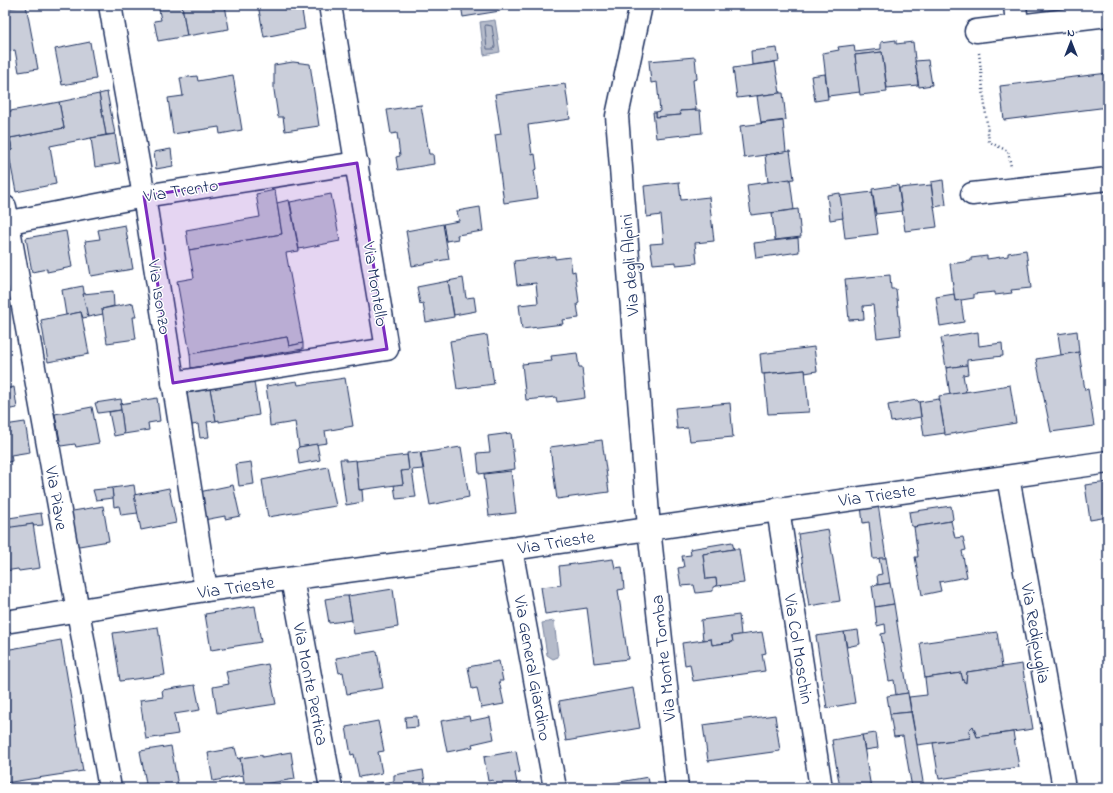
<svg xmlns="http://www.w3.org/2000/svg" width="1113" height="793" viewBox="0 0 1113 793" font-family="'Indie Flower',sans-serif">
<style>
.water{fill:#b5bbca;stroke:#77839f}
.lines{fill:none;stroke-linecap:round;stroke-linejoin:round}
.shore{stroke:#596789;stroke-width:1}
.building{fill:#caceda;stroke:#1b2f5e}
.minor-casing{stroke:#1b2f5e;stroke-width:25}
.path{stroke:#1b2f5e;stroke-width:2.5;stroke-dasharray:1 3;stroke-linecap:butt}
.minor{stroke:#fff;stroke-width:22}
.marked{fill:#7b2cbf;fill-opacity:0.2;stroke:#7b2cbf;stroke-width:3;stroke-linejoin:round}
.labels{text-anchor:middle;stroke-width:3;stroke-linejoin:round;paint-order:stroke}
.street-label{font-size:18px;fill:#1b2f5e;stroke:#fff}
</style>
<rect width="100%" height="100%" fill="#fff"/>
<filter id="ink" filterUnits="userSpaceOnUse"><feTurbulence type="fractalNoise" baseFrequency=".025" numOctaves="2"/><feDisplacementMap in="SourceGraphic" scale="8" xChannelSelector="R" yChannelSelector="G"/><feConvolveMatrix kernelMatrix="1 2 1 2 8 2 1 2 1" color-interpolation-filters="sRGB"/></filter>
<g filter="url(#ink)">
<!-- water -->
<g class="water">
<polygon points="495,20 500,52 484,55 480,22"/>
<polygon points="554,621 558,655 558,657 553,659 547,655 542,623"/>
</g>
<g class="lines">
<!-- shore -->
<polygon class="shore" points="486,25 492,26 495,47 494,49 487,49 485,27"/>
</g>
<!-- building -->
<g class="building">
<polygon points="26,5 38,69 19,72 15,50 5,52 5,9"/>
<polygon points="158,5 182,5 187,36 158,41 154,21 161,20"/>
<polygon points="182,5 225,5 229,29 187,36"/>
<polygon points="258,5 301,5 305,29 264,37"/>
<polygon points="461,5 499,5 500,11 463,17"/>
<polygon points="896,40 896,44 913,42 918,85 887,88 882,52 855,55 860,92 828,96 823,53 839,50 838,47 854,45 855,52 881,49 881,42"/>
<polygon points="90,42 96,79 62,85 55,49"/>
<polygon points="777,48 779,61 752,65 751,51"/>
<polygon points="882,52 887,92 860,95 855,55"/>
<polygon points="695,57 697,79 693,80 696,110 680,111 681,115 656,117 656,112 660,111 657,82 651,83 649,61"/>
<polygon points="928,60 932,85 919,87 915,61"/>
<polygon points="293,62 310,64 319,126 285,131 283,117 278,117 274,90 274,65"/>
<polygon points="775,62 780,93 737,98 733,68"/>
<polygon points="1108,73 1108,107 1004,120 1000,86"/>
<polygon points="825,74 828,99 815,101 811,76"/>
<polygon points="233,75 242,130 220,134 219,127 173,134 168,98 183,96 180,78 197,76 198,81"/>
<polygon points="565,84 570,119 528,125 532,155 535,154 537,169 534,170 538,198 504,203 495,135 501,134 495,94"/>
<polygon points="107,92 115,134 106,135 99,94"/>
<polygon points="780,93 783,93 786,120 761,123 757,96"/>
<polygon points="99,94 106,135 50,146 56,184 16,192 8,151 12,150 10,138 64,128 59,102"/>
<polygon points="59,102 64,128 10,138 12,150 8,151 5,132 5,112"/>
<polygon points="421,105 429,154 433,154 434,164 398,170 396,157 400,156 397,133 391,134 387,110"/>
<polygon points="700,110 702,133 656,138 653,112 656,112 656,117 681,115 680,111"/>
<polygon points="783,121 786,152 744,158 740,126"/>
<polygon points="115,134 120,163 95,167 91,138"/>
<polygon points="171,149 173,166 156,169 154,152"/>
<polygon points="790,151 794,179 768,182 765,155"/>
<polygon points="790,179 794,210 751,215 747,185"/>
<polygon points="943,180 946,205 934,207 931,182"/>
<polygon points="679,182 681,200 709,197 714,241 695,243 697,263 676,265 676,262 653,264 650,244 664,243 661,215 647,217 644,186"/>
<polygon points="898,185 902,211 876,214 872,189"/>
<polygon points="931,185 937,227 905,231 899,188"/>
<polygon points="275,190 282,234 189,250 186,230 260,217 256,194"/>
<polygon points="872,192 878,234 845,238 840,196"/>
<polygon points="840,193 843,218 830,220 827,195"/>
<polygon points="331,194 340,241 299,249 290,202"/>
<polygon points="289,200 299,251 286,253 303,343 289,346 287,337 190,354 177,281 194,278 189,250 282,234 277,203"/>
<polygon points="480,207 483,231 457,235 458,239 446,241 443,224 459,221 457,211"/>
<polygon points="798,209 801,237 775,240 772,213"/>
<polygon points="443,224 449,259 412,266 406,231"/>
<polygon points="125,225 133,269 91,276 85,241 100,239 98,230"/>
<polygon points="66,231 72,267 47,272 47,269 32,272 26,238"/>
<polygon points="798,238 799,252 756,258 754,243"/>
<polygon points="1026,250 1031,288 1011,290 1012,293 995,295 995,292 974,294 974,298 955,301 950,264 971,261 971,258 987,256 987,259 1008,256 1008,253"/>
<polygon points="555,256 555,259 570,257 572,272 575,271 579,303 577,304 579,318 562,320 563,324 522,329 519,305 538,303 536,283 517,285 514,261"/>
<polygon points="890,275 891,289 896,289 901,335 877,338 873,305 863,306 864,319 849,320 845,279"/>
<polygon points="463,278 466,298 474,297 476,311 454,315 448,281"/>
<polygon points="448,281 454,317 426,322 423,303 420,304 417,287"/>
<polygon points="83,286 88,317 83,318 81,312 66,315 62,290"/>
<polygon points="113,291 114,306 102,309 103,314 88,317 83,294"/>
<polygon points="954,294 955,301 961,300 964,322 940,326 936,297"/>
<polygon points="133,303 136,317 133,317 136,339 107,343 102,309"/>
<polygon points="81,312 89,354 48,362 41,320"/>
<polygon points="1077,331 1079,352 1061,355 1058,334"/>
<polygon points="978,332 979,346 1002,343 1003,356 967,360 967,365 946,368 941,338"/>
<polygon points="487,335 494,384 457,389 450,341"/>
<polygon points="287,337 289,346 303,343 303,349 191,368 190,354"/>
<polygon points="814,347 817,371 805,373 805,370 762,374 760,354"/>
<polygon points="1079,352 1085,390 1088,389 1094,426 1051,432 1036,359"/>
<polygon points="577,353 579,367 582,367 585,398 557,402 556,397 526,400 522,364 552,361 551,356"/>
<polygon points="967,365 968,374 963,375 966,392 950,395 946,368"/>
<polygon points="805,370 809,412 768,414 764,374"/>
<polygon points="345,378 353,426 325,431 327,443 299,447 295,422 270,426 269,414 270,414 266,386 297,381 298,385"/>
<polygon points="241,382 242,384 254,382 259,415 219,422 219,420 216,421 210,389 213,388 213,387"/>
<polygon points="1010,385 1016,423 945,435 939,396"/>
<polygon points="14,387 17,408 5,410 5,389"/>
<polygon points="210,389 216,421 207,422 209,437 200,438 198,424 187,426 181,394"/>
<polygon points="157,398 160,421 148,423 149,430 124,434 120,404"/>
<polygon points="121,399 122,404 120,404 121,410 98,413 95,403"/>
<polygon points="939,399 945,433 924,436 919,402"/>
<polygon points="917,400 919,402 921,417 891,422 888,405"/>
<polygon points="730,403 733,437 690,441 688,428 677,429 675,408"/>
<polygon points="92,407 99,443 76,447 75,444 61,446 55,414"/>
<polygon points="121,410 124,434 114,436 109,412"/>
<polygon points="25,422 30,452 11,455 12,461 5,463 5,425"/>
<polygon points="511,433 515,469 479,474 477,453 490,452 488,436"/>
<polygon points="602,440 609,492 557,499 550,447"/>
<polygon points="317,444 320,460 299,464 297,449 299,447"/>
<polygon points="461,447 469,497 430,505 421,453"/>
<polygon points="420,452 423,469 412,470 416,497 396,499 394,485 403,484 401,471 409,470 407,453"/>
<polygon points="407,455 409,470 401,471 403,484 359,490 356,461"/>
<polygon points="340,459 346,459 346,461 356,460 359,490 362,490 363,502 346,505"/>
<polygon points="251,462 254,484 239,486 236,464"/>
<polygon points="328,467 336,506 268,517 262,480"/>
<polygon points="511,471 516,513 489,516 484,474"/>
<polygon points="1108,482 1108,517 1090,520 1085,485"/>
<polygon points="134,485 138,513 121,515 119,506 114,507 112,488"/>
<polygon points="233,485 240,516 225,519 225,516 204,520 199,492"/>
<polygon points="112,488 113,498 96,500 93,490"/>
<polygon points="169,488 176,523 141,530 134,495"/>
<polygon points="878,504 886,558 873,559 869,522 863,523 861,506"/>
<polygon points="103,506 109,541 73,547 67,512"/>
<polygon points="951,506 953,519 951,521 914,527 911,525 909,512"/>
<polygon points="41,513 43,525 33,526 33,524 10,528 9,518"/>
<polygon points="951,521 955,538 963,537 966,550 962,551 967,577 939,582 941,591 922,595 915,557 918,557 914,527"/>
<polygon points="33,524 40,568 19,571 18,569 5,571 5,528"/>
<polygon points="828,529 840,601 809,606 798,534"/>
<polygon points="732,542 734,549 703,554 706,579 716,578 717,586 713,587 713,591 696,593 694,585 681,586 678,568 684,567 682,556 691,555 690,549"/>
<polygon points="734,549 739,549 744,583 717,586 716,578 706,579 703,554"/>
<polygon points="879,558 886,558 890,583 878,585 877,575 882,574"/>
<polygon points="613,559 615,568 622,567 624,589 618,590 628,659 594,663 587,608 545,614 541,587 561,585 559,566"/>
<polygon points="890,583 894,604 875,607 872,586"/>
<polygon points="393,589 398,627 354,634 348,596"/>
<polygon points="344,596 348,596 352,620 329,623 325,599"/>
<polygon points="894,604 908,693 896,695 894,680 889,681 881,634 886,633 885,624 877,626 875,607"/>
<polygon points="255,606 261,642 211,650 205,614"/>
<polygon points="739,615 741,635 732,636 733,642 712,645 711,639 703,640 701,620"/>
<polygon points="158,627 165,675 120,681 113,633"/>
<polygon points="858,630 860,644 847,647 844,632"/>
<polygon points="762,632 766,653 762,654 765,671 693,681 690,664 685,665 682,643 711,639 712,645 733,642 732,636"/>
<polygon points="844,632 855,703 827,708 816,636"/>
<polygon points="997,632 1002,667 967,672 966,683 963,681 961,673 925,678 920,643"/>
<polygon points="61,640 83,771 5,783 5,650"/>
<polygon points="377,651 383,688 347,694 343,672 339,673 336,658"/>
<polygon points="499,661 503,681 499,681 504,704 481,708 477,688 472,689 468,667"/>
<polygon points="268,664 276,704 217,713 213,687 229,684 226,672"/>
<polygon points="1022,664 1033,729 977,737 973,726 969,730 970,738 917,745 909,697 927,695 925,678 961,673 963,681 966,683 967,672"/>
<polygon points="195,685 200,710 174,714 178,734 146,739 140,700 163,697 162,690"/>
<polygon points="633,688 640,728 566,741 559,701"/>
<polygon points="908,693 911,712 890,714 887,696"/>
<polygon points="911,712 917,745 924,788 912,788 903,736 894,737 890,714"/>
<polygon points="775,715 780,751 708,761 703,725"/>
<polygon points="417,716 418,727 406,728 405,717"/>
<polygon points="469,716 470,721 490,717 494,739 472,744 473,747 447,752 441,721"/>
<polygon points="378,721 384,751 378,752 382,773 359,777 354,754 351,755 346,727"/>
<polygon points="973,726 977,737 1013,732 1019,767 939,779 933,743 970,738 969,730"/>
<polygon points="876,733 878,748 865,750 862,735"/>
<polygon points="862,735 871,788 840,788 832,740"/>
<polygon points="171,746 178,786 172,788 141,788 141,785 146,783 140,751"/>
<polygon points="235,748 238,759 240,758 243,775 213,781 208,753"/>
<polygon points="516,751 520,772 515,773 518,788 495,788 493,780 488,781 484,757"/>
<polygon points="291,752 295,779 245,787 240,758 262,755 262,757"/>
<polygon points="423,770 426,788 375,788 375,784 394,781 394,775"/>
<polygon points="648,777 650,788 587,788"/>
</g>
<g class="lines">
<!-- minor casing -->
<g class="minor-casing">
<g id="minor">
<polyline points="110,5 144,196 206,590"/>
<polyline points="641,5 617,116 649,528 677,788"/>
<polyline points="1015,5 1017,24"/>
<polyline points="976,31 1108,15"/>
<polyline points="972,194 1108,179"/>
<polyline points="5,207 110,788"/>
<polyline points="5,223 144,196 357,163"/>
<polyline points="173,383 387,349 330,5"/>
<polyline points="1008,477 1064,788"/>
<polyline points="778,509 821,788"/>
<polyline points="511,549 555,788"/>
<polyline points="292,579 331,788"/>
<polyline points="5,622 206,590 511,549 1108,462"/>
</g>
</g>
<!-- path -->
<polyline class="path" points="979,53 989,142 1008,151 1011,167"/>
<!-- minor -->
<use href="#minor" class="minor"/>
</g>
</g>
<!-- marked area -->
<path class="marked" d="M 357,163 L 387,349 L 173,383 L 144,196 Z"/>
<g class="labels">
<!-- street labels -->
<g class="street-label">
<text transform="translate(181 190) rotate(-9)" y="6">Via Trento</text>
<text transform="translate(629 265) rotate(-94)" y="6">Via degli Alpini</text>
<text transform="translate(376 284) rotate(81)" y="6">Via Montello</text>
<text transform="translate(160 297) rotate(81)" y="6">Via Isonzo</text>
<text transform="translate(877 495) rotate(-8)" y="6">Via Trieste</text>
<text transform="translate(57 498) rotate(80)" y="6">Via Piave</text>
<text transform="translate(556 542) rotate(-9)" y="6">Via Trieste</text>
<text transform="translate(236 587) rotate(-8)" y="6">Via Trieste</text>
<text transform="translate(1036 633) rotate(80)" y="6">Via Redipuglia</text>
<text transform="translate(799 649) rotate(81)" y="6">Via Col Moschin</text>
<text transform="translate(663 658) rotate(-96)" y="6">Via Monte Tomba</text>
<text transform="translate(533 668) rotate(80)" y="6">Via General Giardino</text>
<text transform="translate(311 684) rotate(79)" y="6">Via Monte Pertica</text>
</g>
</g>
<!-- margin -->
<rect width="1113" height="793" fill="none" stroke="#fff" stroke-width="20"/>
<rect x="10" y="10" width="1093" height="773" fill="none" stroke="#1b2f5e" stroke-width="1.5" filter="url(#ink)"/>
<!-- north arrow -->
<g transform="translate(1071 42)" stroke="#ffffff" stroke-width="3" paint-order="stroke">
<path d="M0-3L7 15L0 10L-7 15Z" fill="#1b2f5e"/>
<text y="-6" font-size="11" font-weight="bold" text-anchor="middle" fill="#1b2f5e">N</text>
</g>
</svg>
